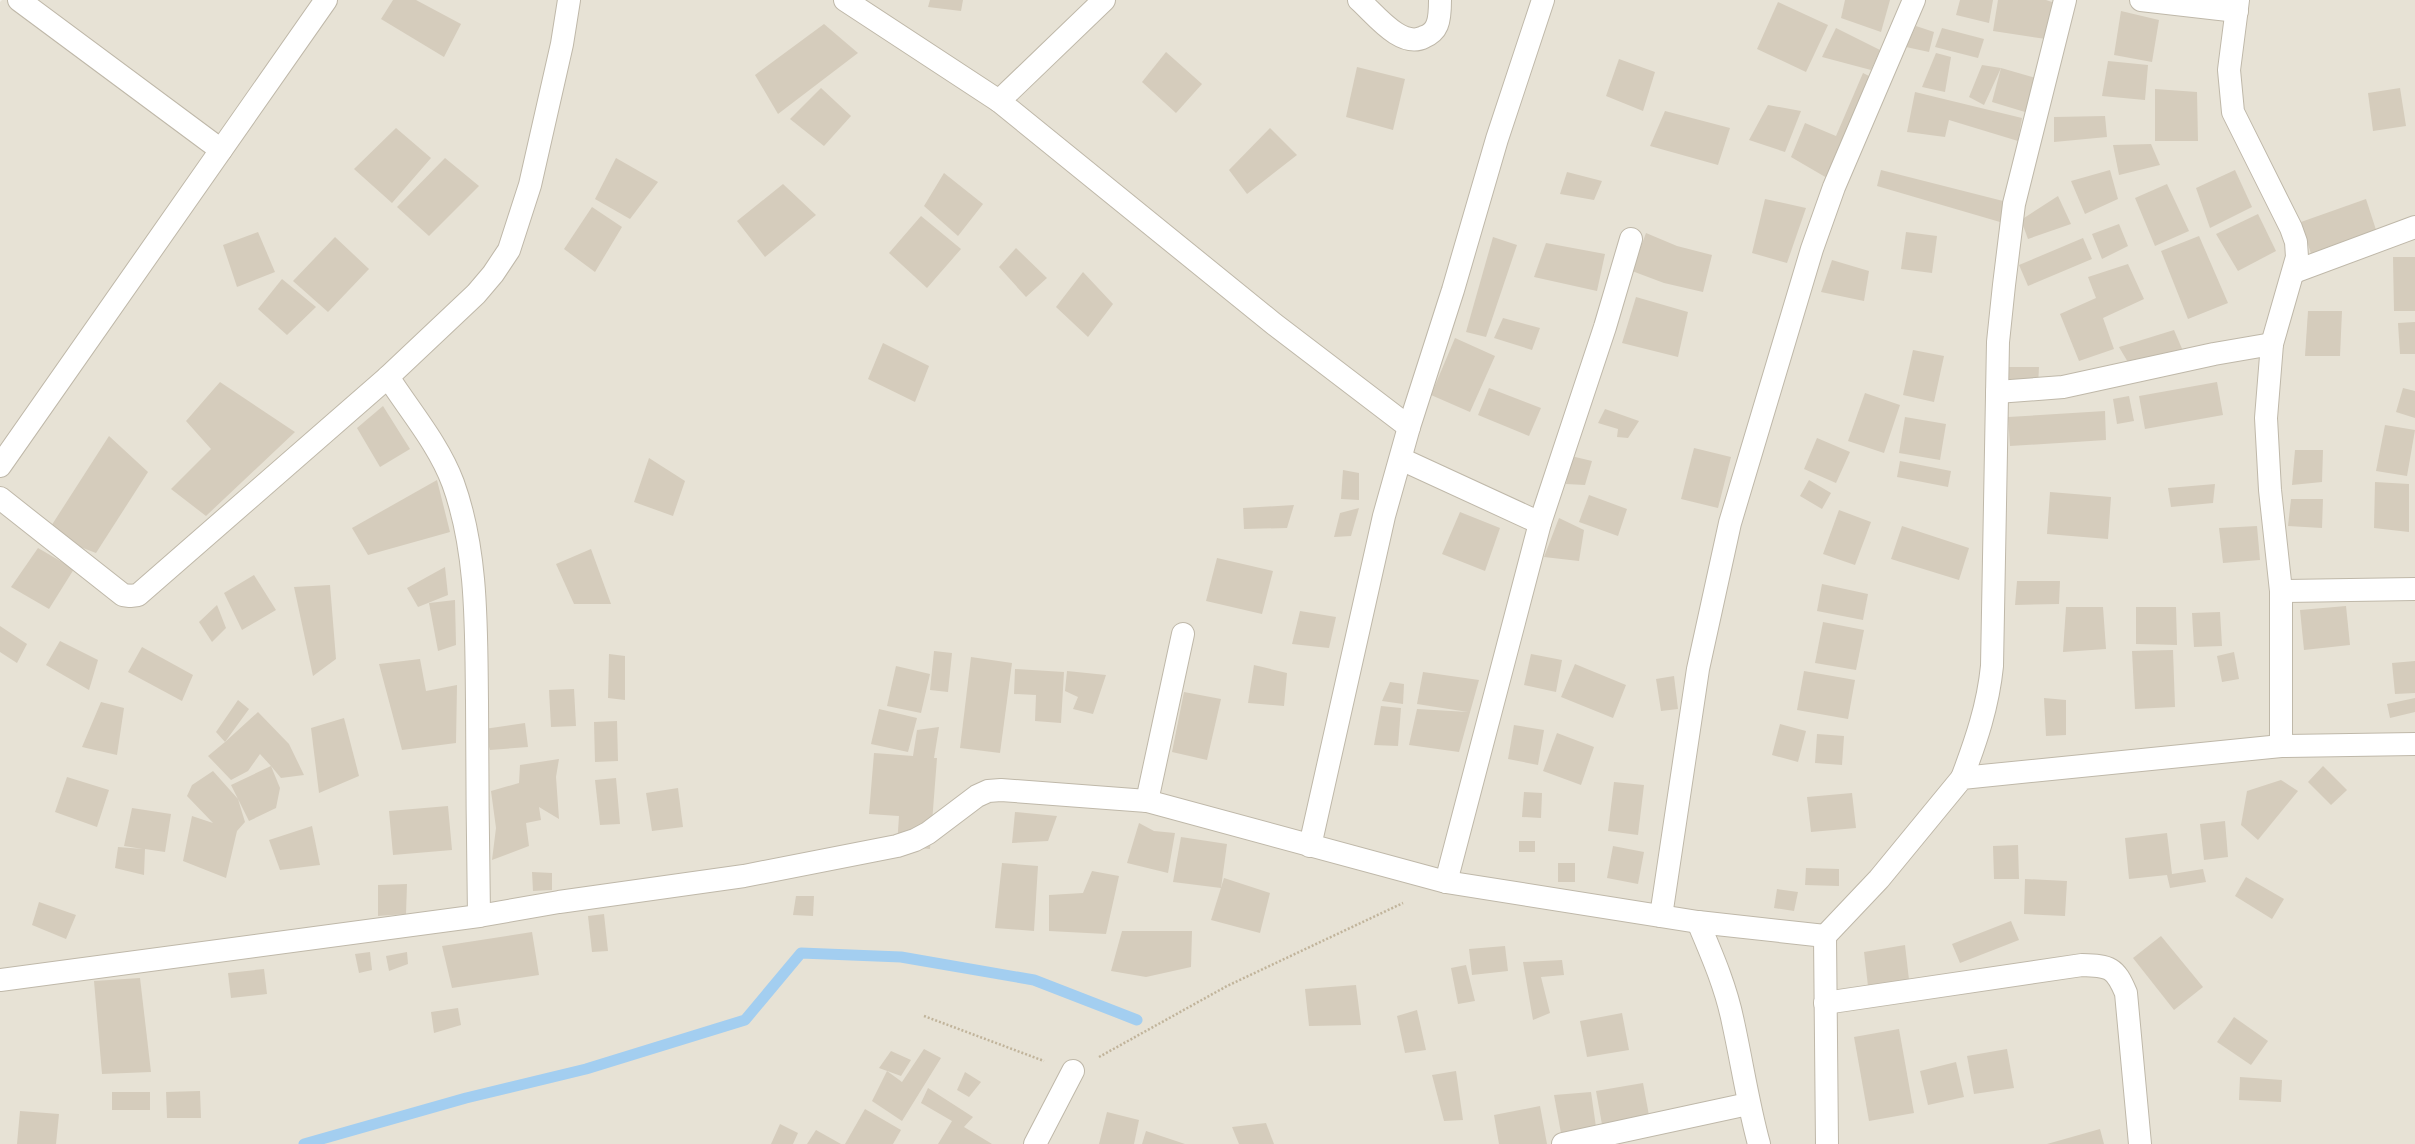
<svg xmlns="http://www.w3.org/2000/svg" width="2415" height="1144" viewBox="0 0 2415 1144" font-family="Barlow,sans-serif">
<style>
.residential{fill:#e7e2d5}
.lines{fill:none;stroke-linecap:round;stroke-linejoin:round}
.stream{stroke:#a3cef0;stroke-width:11}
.building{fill:#d5ccbc}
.minor-casing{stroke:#bfb8a9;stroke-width:24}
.path{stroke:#c1b49b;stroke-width:2.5;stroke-dasharray:2 2;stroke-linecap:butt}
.minor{stroke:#fff;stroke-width:22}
</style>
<rect width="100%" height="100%" fill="#f3f0e7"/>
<!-- residential -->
<polygon class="residential" points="2,0 2415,0 2415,1144 0,1144 0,2"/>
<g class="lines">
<!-- stream -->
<polyline class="stream" points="304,1144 466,1098 586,1069 745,1020 801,953 901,957 1034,980 1137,1020"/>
</g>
<!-- building -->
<g class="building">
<polygon points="393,0 416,0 461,24 444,57 381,19"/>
<polygon points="930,0 963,0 961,11 928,7"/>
<polygon points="1845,0 1890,0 1881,32 1841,18"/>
<polygon points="1960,0 1993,0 1989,23 1956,15"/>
<polygon points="1998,0 2046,0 2055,3 2046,39 1993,31"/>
<polygon points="1778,2 1828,25 1806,72 1757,49"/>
<polygon points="2121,11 2159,20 2152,62 2114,55"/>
<polygon points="824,24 858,53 778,114 755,75"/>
<polygon points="1916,26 1934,32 1929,52 1906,47"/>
<polygon points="1836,28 1880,50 1871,70 1822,57"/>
<polygon points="1942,28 1984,39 1978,58 1935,47"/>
<polygon points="1166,52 1202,84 1176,113 1142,82"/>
<polygon points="1936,53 1951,57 1945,92 1922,87"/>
<polygon points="1619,59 1655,72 1643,111 1606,96"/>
<polygon points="2108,61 2148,65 2145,100 2102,96"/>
<polygon points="1982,65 2001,68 1984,105 1969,97"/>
<polygon points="1357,67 1405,79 1393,130 1346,117"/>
<polygon points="2001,68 2036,78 2025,112 1992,102"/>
<polygon points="1863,73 1873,78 1827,178 1791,157 1805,123 1836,136"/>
<polygon points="821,88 851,116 824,146 790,119"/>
<polygon points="2400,88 2406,126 2373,131 2368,93"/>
<polygon points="2155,89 2197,92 2198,141 2155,141"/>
<polygon points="1915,92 2022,118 2018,141 1949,120 1945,137 1907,132"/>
<polygon points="1768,105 1801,111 1785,152 1749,140"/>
<polygon points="1665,111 1730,128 1718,165 1650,146"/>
<polygon points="2105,116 2107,137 2054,142 2054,117"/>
<polygon points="396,128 431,158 392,203 354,169"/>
<polygon points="1270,128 1297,155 1247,194 1229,170"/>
<polygon points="2151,144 2160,165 2119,175 2113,145"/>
<polygon points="445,158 479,186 429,236 397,207"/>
<polygon points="616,158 658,182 630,219 595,199"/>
<polygon points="1881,170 2007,202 2000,222 1877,186"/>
<polygon points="2110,170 2118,199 2085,214 2071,181"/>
<polygon points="2235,170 2252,207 2210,228 2196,188"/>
<polygon points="1567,172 1602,181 1594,200 1560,194"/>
<polygon points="944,173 983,204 958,236 924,206"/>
<polygon points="783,184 816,215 765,257 737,221"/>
<polygon points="2167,184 2189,231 2155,246 2135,198"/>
<polygon points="2058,196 2071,224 2028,239 2021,220"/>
<polygon points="1765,199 1806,208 1787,263 1752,253"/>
<polygon points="2366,199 2378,236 2312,257 2301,222"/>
<polygon points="592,207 622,227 595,272 564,249"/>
<polygon points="2258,214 2276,251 2238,271 2216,234"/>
<polygon points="921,216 961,249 927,288 889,253"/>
<polygon points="2119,224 2128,246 2102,259 2092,234"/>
<polygon points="258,232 275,272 237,287 223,245"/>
<polygon points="1906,232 1937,236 1932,273 1901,269"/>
<polygon points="1646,233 1677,246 1712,255 1703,292 1664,283 1632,271"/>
<polygon points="2199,236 2228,303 2188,319 2161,251"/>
<polygon points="335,237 369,269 328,312 293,281"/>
<polygon points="1493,237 1517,245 1486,337 1466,332"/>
<polygon points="2083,238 2092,259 2028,286 2019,265"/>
<polygon points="1546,243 1605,254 1597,291 1534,277"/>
<polygon points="1016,248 1047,278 1026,297 999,267"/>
<polygon points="2393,257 2415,257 2415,311 2394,311"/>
<polygon points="1832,260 1869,271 1864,301 1821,292"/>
<polygon points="2128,264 2144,299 2103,318 2114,349 2079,361 2060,314 2096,298 2088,277"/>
<polygon points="1083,272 1113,304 1088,337 1056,307"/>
<polygon points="282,279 316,307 287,335 258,309"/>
<polygon points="1636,297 1688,312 1678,357 1622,343"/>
<polygon points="2308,311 2342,311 2340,356 2305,356"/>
<polygon points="1503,318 1540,328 1532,350 1494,338"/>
<polygon points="2415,322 2415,354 2400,354 2398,323"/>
<polygon points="2174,330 2183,351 2129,364 2119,347"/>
<polygon points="1455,338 1495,356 1470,412 1431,395"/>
<polygon points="883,343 929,366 915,402 868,379"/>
<polygon points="1913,350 1944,356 1934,402 1903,395"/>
<polygon points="2005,367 2039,367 2038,385 2005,384"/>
<polygon points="220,382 295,432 206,516 171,489 211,449 186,421"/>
<polygon points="2217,382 2223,415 2145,429 2139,396"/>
<polygon points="1489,388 1541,408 1529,436 1478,415"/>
<polygon points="2403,388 2415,391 2415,418 2396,412"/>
<polygon points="1865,393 1900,405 1884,453 1848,441"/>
<polygon points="2129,396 2134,421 2117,424 2113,399"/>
<polygon points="383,406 410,449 380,467 357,428"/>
<polygon points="1605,409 1639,421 1628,438 1617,437 1618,429 1598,423"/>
<polygon points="2105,411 2106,440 2010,446 2008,417"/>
<polygon points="1905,417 1946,424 1940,460 1899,453"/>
<polygon points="2385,425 2415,430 2407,476 2376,471"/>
<polygon points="109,436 148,472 96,553 46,534"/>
<polygon points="1817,438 1850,452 1836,483 1804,469"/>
<polygon points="1694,448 1731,457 1718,508 1681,499"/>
<polygon points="2295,450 2323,450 2322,482 2292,485"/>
<polygon points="1571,456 1592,461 1585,485 1566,484"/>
<polygon points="649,458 685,481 673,516 634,502"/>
<polygon points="1900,461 1951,471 1948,487 1897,477"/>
<polygon points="1343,470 1359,473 1359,500 1341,499"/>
<polygon points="437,480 450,532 368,555 352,528"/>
<polygon points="1809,480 1831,493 1822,509 1800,496"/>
<polygon points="2375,482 2409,484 2409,532 2374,528"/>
<polygon points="2215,484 2213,503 2171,507 2168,488"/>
<polygon points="2050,492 2111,497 2108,539 2047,534"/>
<polygon points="1589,495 1627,509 1618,536 1579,522"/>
<polygon points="2291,499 2323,499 2322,528 2288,526"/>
<polygon points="1294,505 1287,528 1244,529 1243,508"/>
<polygon points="1359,508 1351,536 1334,537 1340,513"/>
<polygon points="1839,510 1871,522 1855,565 1823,554"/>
<polygon points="1460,512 1500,528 1485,571 1442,554"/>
<polygon points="1559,518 1584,530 1579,561 1544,557"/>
<polygon points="1902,526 1969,548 1959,580 1891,559"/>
<polygon points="2257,526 2260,560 2223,563 2219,528"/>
<polygon points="38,548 74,569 49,609 11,587"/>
<polygon points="591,549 611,604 574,604 556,564"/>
<polygon points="1217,558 1273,571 1262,614 1206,601"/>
<polygon points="445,567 448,595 418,607 407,588"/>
<polygon points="254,575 276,610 242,630 224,593"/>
<polygon points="2017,581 2060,581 2059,604 2015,605"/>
<polygon points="1822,584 1868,594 1863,620 1817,611"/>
<polygon points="330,585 336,659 313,676 294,587"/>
<polygon points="455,600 456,645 438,651 429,603"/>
<polygon points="217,605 226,628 212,642 199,622"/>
<polygon points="2346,606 2350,645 2304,650 2300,610"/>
<polygon points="2066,607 2103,607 2106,649 2063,652"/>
<polygon points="2136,607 2176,607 2177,645 2136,644"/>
<polygon points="1300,611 1336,617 1329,648 1292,644"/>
<polygon points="2220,612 2222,646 2194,647 2192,613"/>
<polygon points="1823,622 1864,630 1856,670 1815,663"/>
<polygon points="0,626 27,644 17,663 0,652"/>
<polygon points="60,641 98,660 89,690 46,665"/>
<polygon points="142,647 193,675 182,701 128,672"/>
<polygon points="2173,650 2175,707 2135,709 2132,651"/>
<polygon points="934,651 952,653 948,692 930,690"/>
<polygon points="2234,652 2239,679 2222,682 2217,656"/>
<polygon points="609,654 625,656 625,700 608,698"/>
<polygon points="1531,654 1562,660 1556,692 1524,685"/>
<polygon points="971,657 1012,663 1000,753 960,748"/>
<polygon points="420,659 426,691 457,685 456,743 402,750 379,664"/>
<polygon points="2415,661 2415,693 2395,694 2392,663"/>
<polygon points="1575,664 1626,685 1613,718 1561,697"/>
<polygon points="1254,665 1287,673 1284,706 1248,703"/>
<polygon points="896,666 930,674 921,713 887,706"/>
<polygon points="1015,669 1064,672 1061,723 1035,721 1036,695 1014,694"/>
<polygon points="1067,671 1106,675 1093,714 1073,709 1078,697 1065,691"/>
<polygon points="1804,671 1855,680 1848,719 1797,710"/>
<polygon points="1423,672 1479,680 1459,752 1409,745 1417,709 1468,712 1417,704"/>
<polygon points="1674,676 1678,709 1661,711 1656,679"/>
<polygon points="1390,682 1404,684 1403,704 1382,701"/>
<polygon points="574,689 576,726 551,727 549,690"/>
<polygon points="1184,692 1221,699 1207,760 1172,752"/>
<polygon points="2044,698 2066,700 2066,735 2046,736"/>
<polygon points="2415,698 2415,712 2390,718 2387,704"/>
<polygon points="238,700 249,709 225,742 258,712 289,744 304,775 281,778 271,766 280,788 276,808 249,821 238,799 245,822 237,831 226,878 183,861 192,816 213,823 187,796 192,785 213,771 238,799 231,785 271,766 260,754 248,771 231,780 208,756 225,742 216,732"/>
<polygon points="101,702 124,708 117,755 82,747"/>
<polygon points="1381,706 1401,708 1398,746 1374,745"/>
<polygon points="879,709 917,718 908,752 871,744"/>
<polygon points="344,718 359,776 319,793 311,728"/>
<polygon points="617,721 618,761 595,762 594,722"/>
<polygon points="525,723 528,747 490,750 484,729"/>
<polygon points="1780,724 1806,731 1798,762 1772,755"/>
<polygon points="1514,725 1544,730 1538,765 1508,759"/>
<polygon points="939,727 934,758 937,758 930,849 897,846 899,816 869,814 874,753 913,756 917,730"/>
<polygon points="1557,733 1594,747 1581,785 1543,771"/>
<polygon points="1817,734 1844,736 1842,765 1815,763"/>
<polygon points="559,759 556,777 559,819 539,807 541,820 526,823 529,846 492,860 496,828 491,791 519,783 520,765"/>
<polygon points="2323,766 2347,790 2331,805 2308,782"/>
<polygon points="67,777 109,790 97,827 55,812"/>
<polygon points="616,778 620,824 600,825 595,780"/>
<polygon points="2281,780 2298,791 2258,840 2241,825 2247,791"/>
<polygon points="1614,782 1644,785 1638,835 1608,831"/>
<polygon points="678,788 683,827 652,831 646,793"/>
<polygon points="1524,792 1542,793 1541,818 1522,817"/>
<polygon points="1852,793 1856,828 1811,832 1807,797"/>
<polygon points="448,806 452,850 393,855 389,811"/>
<polygon points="132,808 171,814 165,852 145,849 144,875 115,868 118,847 143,849 124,846"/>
<polygon points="1015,812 1057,816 1048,841 1012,843"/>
<polygon points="2225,821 2228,857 2204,860 2200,824"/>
<polygon points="1139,823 1154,831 1175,833 1168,873 1127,863"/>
<polygon points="312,826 320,865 280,870 269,840"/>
<polygon points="2167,833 2172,874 2203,869 2206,882 2170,888 2167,875 2129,879 2125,838"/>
<polygon points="1181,837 1227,844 1221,888 1173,882"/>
<rect x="1519" y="841" width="16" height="11"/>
<polygon points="2018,845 2019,879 1994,879 1993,846"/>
<polygon points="1613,846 1644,852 1638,884 1607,878"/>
<polygon points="1002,863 1038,866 1034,931 995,928"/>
<rect x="1558" y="863" width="17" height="19"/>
<polygon points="1806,868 1839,869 1839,886 1805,885"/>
<polygon points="1092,871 1119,876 1106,934 1049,931 1049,895 1083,893"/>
<polygon points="532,872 552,873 552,890 533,891"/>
<polygon points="2246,877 2284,899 2272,919 2235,896"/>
<polygon points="1224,878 1270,893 1260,933 1211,920"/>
<polygon points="2025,879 2067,881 2065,916 2024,914"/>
<polygon points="407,884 406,914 378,916 378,885"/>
<polygon points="1777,889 1798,892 1794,911 1774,908"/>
<polygon points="796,896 814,896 813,916 793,915"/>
<polygon points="39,902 76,915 66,939 32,925"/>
<polygon points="604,914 608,951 592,952 588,916"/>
<polygon points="2011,921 2019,940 1960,963 1952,944"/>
<polygon points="1122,931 1192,931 1191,967 1146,977 1111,971"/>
<polygon points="532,932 539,975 452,988 442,946"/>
<polygon points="2161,936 2203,987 2174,1010 2133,958"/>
<polygon points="1905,945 1909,980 1868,986 1864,952"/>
<polygon points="1505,946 1508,971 1472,975 1469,949"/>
<polygon points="370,952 372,970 359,973 355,954"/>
<polygon points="407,952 408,964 389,971 386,956"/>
<polygon points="1562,960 1564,975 1541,977 1550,1013 1533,1020 1523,962"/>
<polygon points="1466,965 1475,1001 1458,1004 1451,968"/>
<polygon points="264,969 267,994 231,998 228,973"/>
<polygon points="140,978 151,1072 102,1074 94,981"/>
<polygon points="1356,985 1361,1025 1309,1026 1305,989"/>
<polygon points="458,1008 461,1025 434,1033 431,1012"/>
<polygon points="1417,1010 1426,1050 1405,1053 1397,1016"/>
<polygon points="1622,1013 1629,1050 1587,1057 1580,1021"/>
<polygon points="2234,1017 2268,1041 2251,1065 2217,1042"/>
<polygon points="1899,1029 1914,1113 1869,1121 1854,1037"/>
<polygon points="924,1049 941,1058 902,1121 872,1101 887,1071 902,1082"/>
<polygon points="2007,1049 2014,1088 1974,1094 1967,1056"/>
<polygon points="891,1051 911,1060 901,1076 879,1068"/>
<polygon points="1956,1062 1964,1097 1928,1105 1920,1071"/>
<polygon points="1456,1071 1463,1120 1444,1121 1432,1075"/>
<polygon points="965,1072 981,1082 969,1097 957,1090"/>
<polygon points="2240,1077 2282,1080 2281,1102 2239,1100"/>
<polygon points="1643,1083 1650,1121 1603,1130 1596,1091"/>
<polygon points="928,1088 973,1117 964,1127 992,1144 938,1144 952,1121 921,1103"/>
<polygon points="200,1091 201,1118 167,1118 166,1092"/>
<rect x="112" y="1092" width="38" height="18"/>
<polygon points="1591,1092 1596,1127 1561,1133 1554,1095"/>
<polygon points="1540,1106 1547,1144 1499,1144 1494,1115"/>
<polygon points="865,1109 901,1130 893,1144 845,1144"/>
<polygon points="20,1111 59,1114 56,1144 17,1144"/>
<polygon points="1107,1112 1139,1120 1134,1144 1099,1144"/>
<polygon points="1266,1123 1274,1144 1239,1144 1232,1127"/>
<polygon points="780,1124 798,1133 793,1144 771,1144"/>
<polygon points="2100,1129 2104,1144 2047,1144"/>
<polygon points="816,1130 841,1144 807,1144"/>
<polygon points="1146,1131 1185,1144 1142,1144"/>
</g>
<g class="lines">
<!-- minor casing -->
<g class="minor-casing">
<g id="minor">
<polyline points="19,0 221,150"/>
<polyline points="845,0 999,101 1104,0"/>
<path d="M 1359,0 C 1375,14 1401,49 1424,37 C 1430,35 1435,30 1437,25 C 1440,18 1440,7 1440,0"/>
<polyline points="2141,0 2237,11"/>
<polyline points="2238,0 2229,70 2233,112 2291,228 2296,242 2297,257 2272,344 2266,418 2270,490 2281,591 2281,746"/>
<polyline points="999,101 1274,324 1409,427"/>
<polyline points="2294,272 2415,227"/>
<path d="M 388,377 C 410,411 439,445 453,483 C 478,552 476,629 477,701 C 477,773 478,844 479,916"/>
<polyline points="1997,392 2063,387 2214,354 2272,344"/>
<polyline points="1401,459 1540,523"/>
<polyline points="0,466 326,0"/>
<polyline points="0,498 123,595 130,596 138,595 388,377 476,294 493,274 509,250 530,185 562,44 569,0"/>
<polyline points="2281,591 2415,589"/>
<path d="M 1962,778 C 1976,741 1988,706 1992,666 L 1998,342 L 2004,285 L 2014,204 L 2065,0"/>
<polyline points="1147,801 1183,634"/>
<polyline points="1310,846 1384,516 1409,427 1453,290 1497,139 1543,0"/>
<polyline points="1446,882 1540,523 1605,327 1631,239"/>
<polyline points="1661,916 1698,669 1730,523 1812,249 1834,187 1914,0"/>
<path d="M 1698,922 C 1712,955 1726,987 1733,1022 C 1742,1063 1748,1104 1759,1144"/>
<polyline points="1825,936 1879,879 1962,778 2281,746 2415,744"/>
<polyline points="0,980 479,916 559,902 744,876 897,846 915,840 928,833 977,796 988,791 1001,790 1147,801 1446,882 1698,922 1825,936 1827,1144"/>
<path d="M 1825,1003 L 2082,965 C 2110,966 2115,967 2126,993 L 2140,1144"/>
<polyline points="1035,1144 1073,1071"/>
<polyline points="1563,1144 1748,1104"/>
</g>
</g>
<!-- path -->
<g class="path">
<polyline points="924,1016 1044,1061"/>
<polyline points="1099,1057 1227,986 1403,903"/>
</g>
<!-- minor -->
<use href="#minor" class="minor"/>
</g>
</svg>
